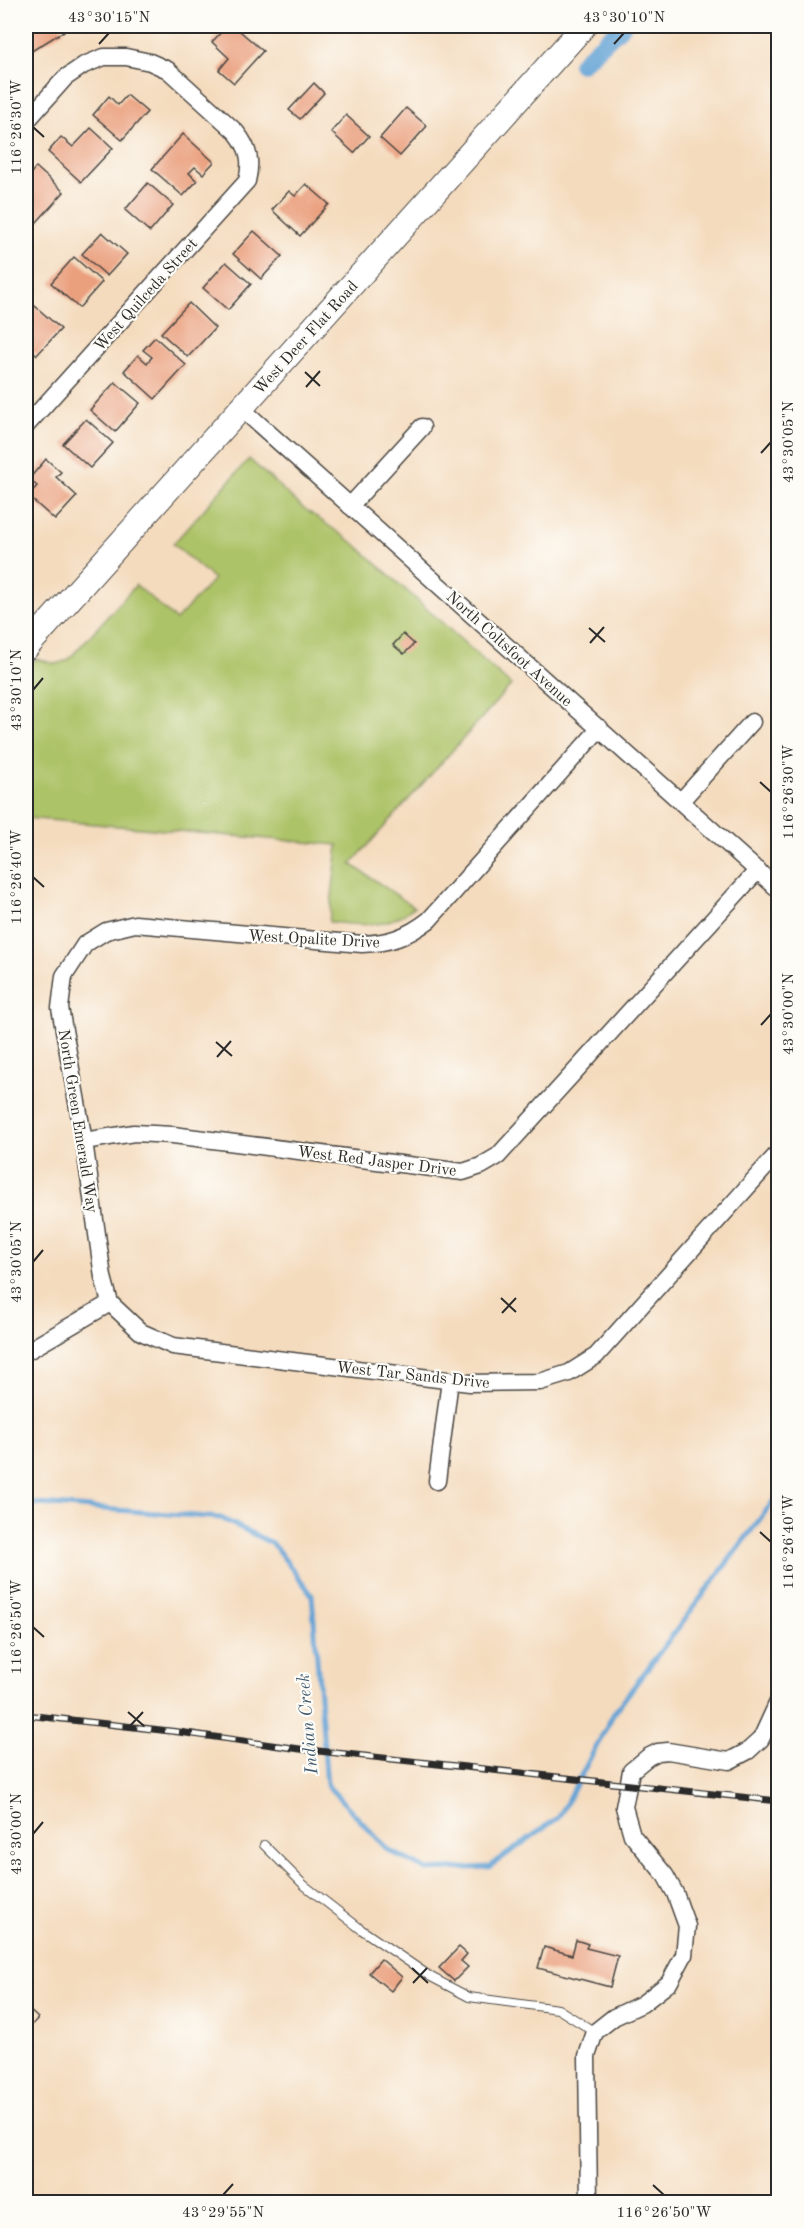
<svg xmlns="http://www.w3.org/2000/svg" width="804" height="2228" viewBox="0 0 804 2228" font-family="'Old Standard TT',serif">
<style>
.green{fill:#adc367;stroke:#6c7749;stroke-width:1.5}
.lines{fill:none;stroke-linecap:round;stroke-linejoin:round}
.stream{stroke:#61a1d4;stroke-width:5}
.canal{stroke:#61a1d4;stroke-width:18}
.building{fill:#ea9f7d}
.lane-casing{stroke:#494541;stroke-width:10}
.street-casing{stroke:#494541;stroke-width:19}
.secondary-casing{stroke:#494541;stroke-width:26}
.lane{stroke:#fff;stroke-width:8}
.street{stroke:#fff;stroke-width:16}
.secondary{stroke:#fff;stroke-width:24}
.rail-casing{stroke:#2b2b2b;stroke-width:7}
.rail{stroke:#fdfcf7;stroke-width:4.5;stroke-dasharray:14;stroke-linecap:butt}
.ticks{fill:none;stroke:#2b2b2b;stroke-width:2}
.labels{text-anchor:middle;stroke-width:4.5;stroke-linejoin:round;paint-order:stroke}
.street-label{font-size:16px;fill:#2b2b2b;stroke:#fdfcf7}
.water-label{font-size:18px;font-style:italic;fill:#415a6f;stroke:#fdfcf7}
.neatline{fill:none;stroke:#2b2b2b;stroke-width:2}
.ticks-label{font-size:15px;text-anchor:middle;fill:#2b2b2b}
</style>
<rect width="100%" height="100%" fill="#fdfcf7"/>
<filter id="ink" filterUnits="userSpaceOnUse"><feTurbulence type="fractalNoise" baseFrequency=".0167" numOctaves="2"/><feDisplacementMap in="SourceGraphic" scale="12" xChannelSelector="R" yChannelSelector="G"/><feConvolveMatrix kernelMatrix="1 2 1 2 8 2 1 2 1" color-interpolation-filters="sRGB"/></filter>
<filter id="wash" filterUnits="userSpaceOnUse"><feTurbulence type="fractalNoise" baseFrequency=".008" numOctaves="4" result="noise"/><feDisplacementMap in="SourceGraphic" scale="24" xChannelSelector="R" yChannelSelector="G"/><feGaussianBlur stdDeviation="1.35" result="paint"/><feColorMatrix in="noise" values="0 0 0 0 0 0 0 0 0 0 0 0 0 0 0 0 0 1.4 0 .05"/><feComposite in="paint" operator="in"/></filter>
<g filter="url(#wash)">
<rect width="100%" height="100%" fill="#f4dbbe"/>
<!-- green -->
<path class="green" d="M 249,459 L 302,507 L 355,544 L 511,685 L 351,864 L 414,907 C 386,930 363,925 329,922 L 338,845 L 26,818 L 26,670 L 36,659 L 56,664 L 68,660 L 136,585 L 176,620 L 214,579 L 173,544 Z"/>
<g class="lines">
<!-- stream -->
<polyline class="stream" points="26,1503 221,1518 273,1544 312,1595 327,1785 388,1850 427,1870 489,1867 559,1817 614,1713 778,1495"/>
<!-- canal -->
<polyline class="canal" points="581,64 622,26"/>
</g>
<g id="blocks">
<!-- building -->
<g class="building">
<polygon points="26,26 60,26 64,31 27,54"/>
<polygon points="158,26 176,26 173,33"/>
<polygon points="227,26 234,26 263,51 234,83 219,70 229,58 212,42"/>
<polygon points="314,83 324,93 300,119 289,110"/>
<polygon points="127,95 147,112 122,140 93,115 109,96 118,105"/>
<polygon points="406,108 427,126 400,156 380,138"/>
<polygon points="346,115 369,136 354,153 331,132"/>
<polygon points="91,128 113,148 81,182 48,152 61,137 73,147"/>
<polygon points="183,134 214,162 203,174 195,167 189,173 197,181 183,196 152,169"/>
<polygon points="36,167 64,192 36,223 26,214 26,179"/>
<polygon points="148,183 173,205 150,232 125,210"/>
<polygon points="306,184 329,204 300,236 272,210 289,191 295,196"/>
<polygon points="254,231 282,256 261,279 233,254"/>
<polygon points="102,232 127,254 107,276 82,254"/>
<polygon points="74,257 102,282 79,308 51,283"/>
<polygon points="226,262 251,284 228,310 203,288"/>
<polygon points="189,303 215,328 188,357 161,333"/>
<polygon points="35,306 61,329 37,355 26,344 26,316"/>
<polygon points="155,337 186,365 155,399 124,371 138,355 147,363 152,357 143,350"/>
<polygon points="115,382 140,403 115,432 90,410"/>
<polygon points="86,419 113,443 90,468 63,444"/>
<polygon points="46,459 61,472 56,477 77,496 55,520 28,496 37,486 29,479"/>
<polygon points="403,634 414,644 404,654 393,645"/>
<polygon points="576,1940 588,1944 586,1948 618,1956 610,1987 538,1968 544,1947 572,1955"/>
<polygon points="459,1947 467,1954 461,1961 468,1967 454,1981 439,1968"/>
<polygon points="381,1959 402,1977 391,1991 369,1973"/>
<polygon points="26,2007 38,2018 26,2032"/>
</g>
</g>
</g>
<g filter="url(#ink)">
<use href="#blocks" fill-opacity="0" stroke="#494541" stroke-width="1.5"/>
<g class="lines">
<!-- lane casing -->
<g class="lane-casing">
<polyline id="lane" points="264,1845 304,1885 362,1930 431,1977 469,1997 558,2009 595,2032"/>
</g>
<!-- street casing -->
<g class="street-casing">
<g id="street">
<path d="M 26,122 L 65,78 L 84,65 L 104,57 L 126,57 L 150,62 L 168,70 L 236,132 C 249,148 252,161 247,181 L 26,426"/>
<polyline points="241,408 778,889"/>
<polyline points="350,506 422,427"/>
<polyline points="681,801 752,722"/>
<polyline points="84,1141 134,1133 173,1135 463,1172 481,1166 498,1156 758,870"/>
<path d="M 110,1303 L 103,1277 L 84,1141 L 60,1008 L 64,976 L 85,944 L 106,931 L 135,924 L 362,944 C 389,943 407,937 429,920 L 600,728"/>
<polyline points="110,1303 141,1332 173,1346 470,1383 540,1382 569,1373 596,1356 778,1153"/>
<polyline points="26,1352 110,1303"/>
<polyline points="437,1481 450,1380"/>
<polyline points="589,2202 587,2056 595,2032 614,2017 642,2004 669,1983 684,1955 687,1926 675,1893 665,1875 632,1835 624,1807 631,1771 648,1757 658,1752 668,1751 729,1761 748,1751 761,1739 778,1702"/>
</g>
</g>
<!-- secondary casing -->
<g class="secondary-casing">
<polyline id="secondary" points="26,648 584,26"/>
</g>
<!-- lane -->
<use href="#lane" class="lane"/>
<!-- street -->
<use href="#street" class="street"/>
<!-- secondary -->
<use href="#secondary" class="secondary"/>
<!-- rail casing -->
<g class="rail-casing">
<polyline id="rail" points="26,1715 179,1732 300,1749 778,1801"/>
</g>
<!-- rail -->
<use href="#rail" class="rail"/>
</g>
</g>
<!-- ticks -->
<path class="ticks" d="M 99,44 L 109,33M 614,44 L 624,33M 33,127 L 44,137M 305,372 L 320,386M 306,387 L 320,371M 761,453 L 771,442M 589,628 L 605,642M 590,643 L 604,627M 33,690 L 43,678M 760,782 L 771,792M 33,877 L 44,887M 761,1025 L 771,1014M 216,1042 L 232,1056M 217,1057 L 231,1041M 33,1262 L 43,1250M 501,1298 L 516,1312M 502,1313 L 516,1298M 760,1532 L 771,1542M 33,1627 L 44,1637M 128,1712 L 144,1726M 129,1727 L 143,1712M 33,1834 L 43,1822M 412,1968 L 428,1983M 413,1983 L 427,1968M 653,2185 L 664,2195M 223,2195 L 233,2184"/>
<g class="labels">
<!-- street labels -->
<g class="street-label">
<text transform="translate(145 294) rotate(-48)" y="6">West Quilceda Street</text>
<text transform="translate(305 337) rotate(-48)" y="6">West Deer Flat Road</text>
<text transform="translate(510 648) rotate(42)" y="6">North Coltsfoot Avenue</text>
<text transform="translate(314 938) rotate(3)" y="6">West Opalite Drive</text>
<text transform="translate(79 1121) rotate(81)" y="6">North Green Emerald Way</text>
<text transform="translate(377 1160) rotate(7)" y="6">West Red Jasper Drive</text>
<text transform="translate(413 1374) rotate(6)" y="6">West Tar Sands Drive</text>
</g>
<!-- water labels -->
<g class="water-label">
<text transform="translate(307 1724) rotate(-95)" y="6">Indian Creek</text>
</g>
</g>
<!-- margin -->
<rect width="804" height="2228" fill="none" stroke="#fdfcf7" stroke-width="66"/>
<rect x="33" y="33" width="738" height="2162" class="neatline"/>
<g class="ticks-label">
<text x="109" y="22">43°30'15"N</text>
<text x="624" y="22">43°30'10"N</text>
<text transform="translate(16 127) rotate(-90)" y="5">116°26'30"W</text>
<text transform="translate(788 442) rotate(-90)" y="5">43°30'05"N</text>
<text transform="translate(16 690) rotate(-90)" y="5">43°30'10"N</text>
<text transform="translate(788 792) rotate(-90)" y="5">116°26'30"W</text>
<text transform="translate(16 877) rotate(-90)" y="5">116°26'40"W</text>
<text transform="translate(788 1014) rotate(-90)" y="5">43°30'00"N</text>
<text transform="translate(16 1262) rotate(-90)" y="5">43°30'05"N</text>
<text transform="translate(788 1542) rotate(-90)" y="5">116°26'40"W</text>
<text transform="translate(16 1627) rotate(-90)" y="5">116°26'50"W</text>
<text transform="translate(16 1834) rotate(-90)" y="5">43°30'00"N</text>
<text x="223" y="2217">43°29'55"N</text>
<text x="664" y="2217">116°26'50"W</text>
</g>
</svg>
